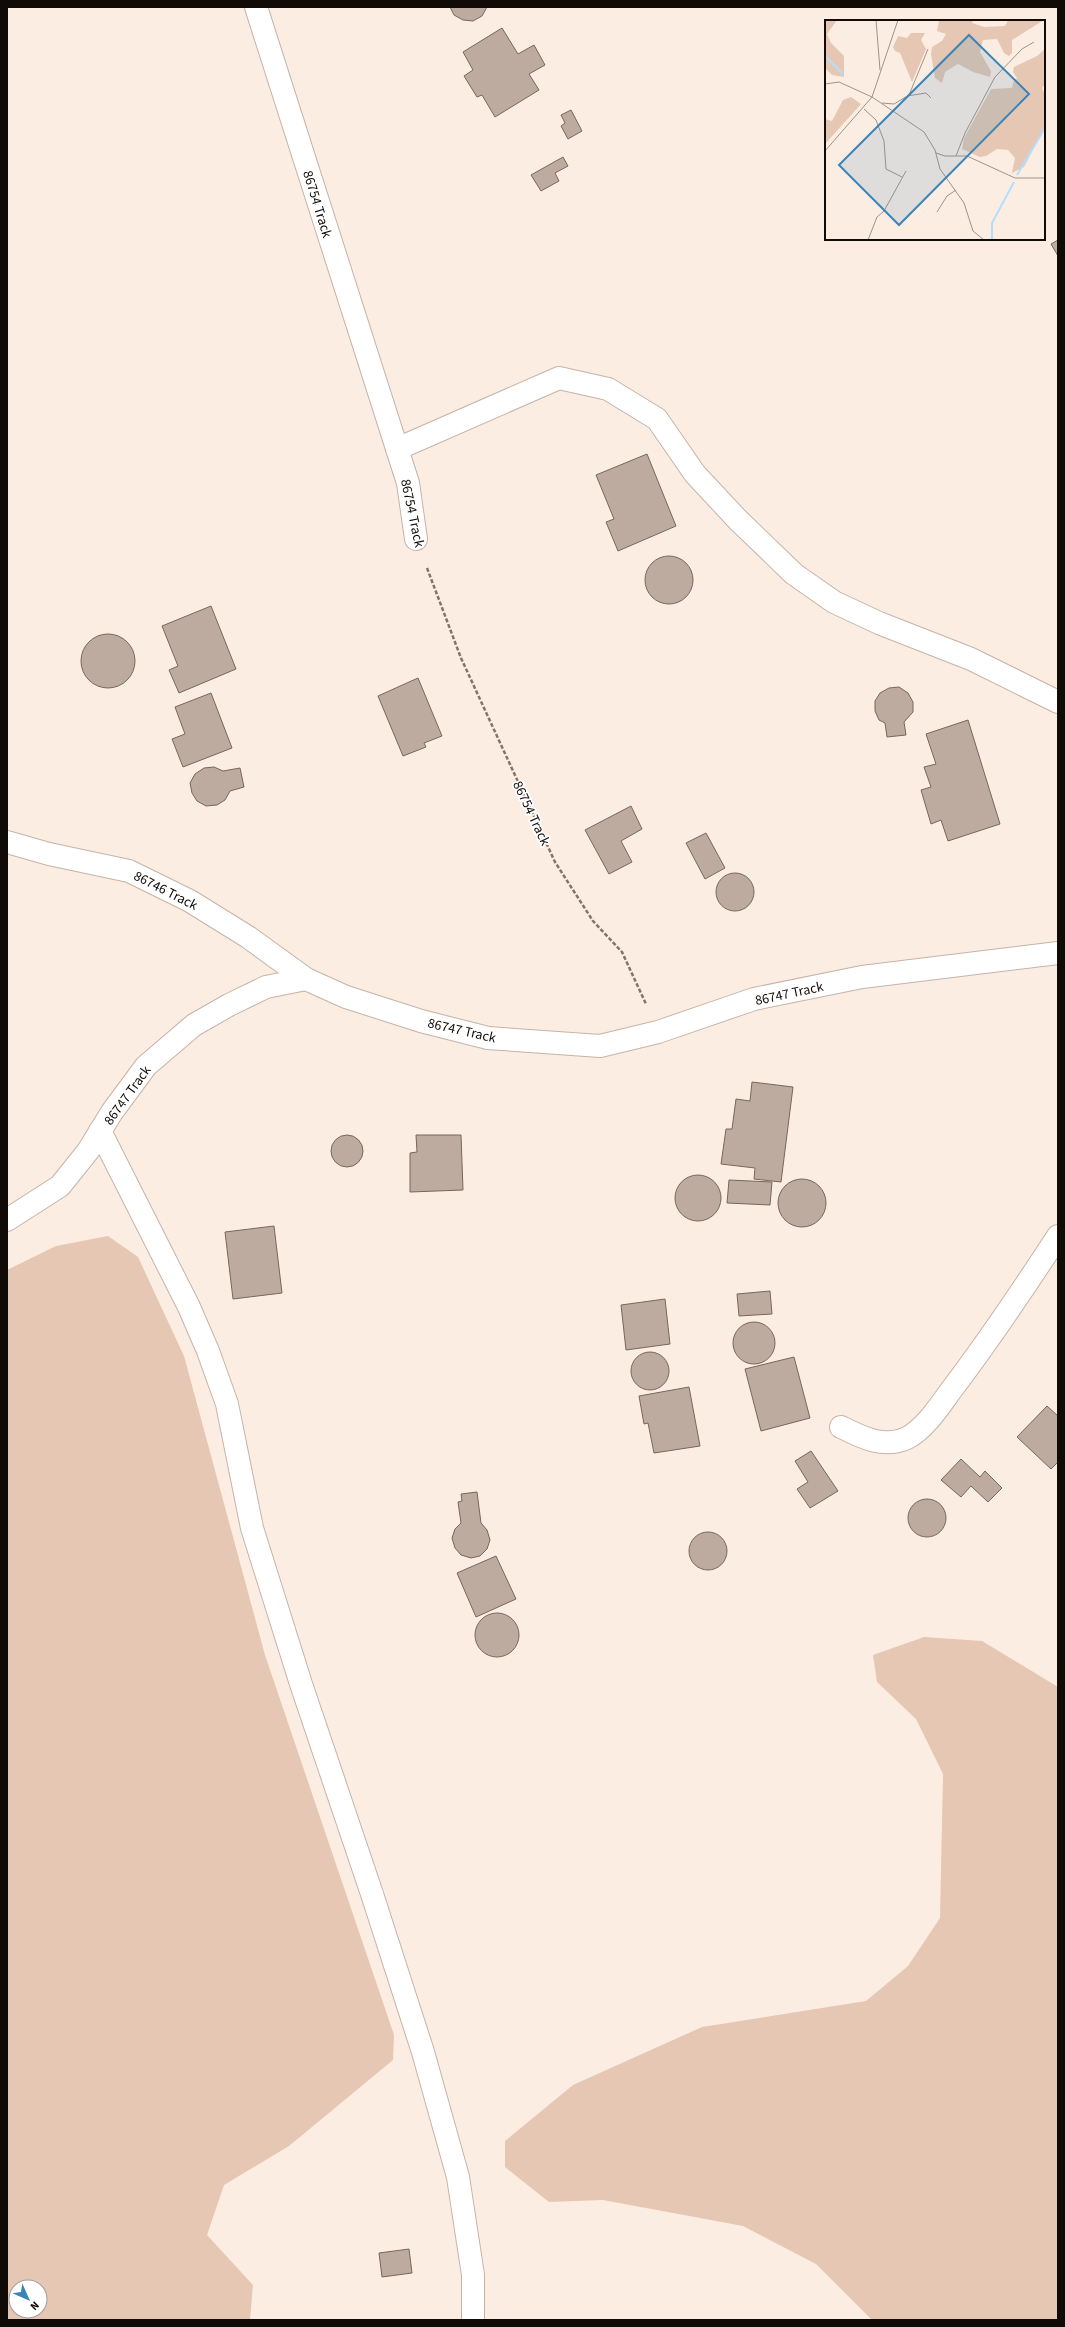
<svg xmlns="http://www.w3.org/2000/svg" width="1065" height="2327" viewBox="0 0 1065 2327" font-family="'Source Sans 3',sans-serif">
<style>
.green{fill:#e5c7b3;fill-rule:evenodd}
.building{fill:#beab9f;stroke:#77665b}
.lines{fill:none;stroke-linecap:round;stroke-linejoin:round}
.minor-casing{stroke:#c6b3a7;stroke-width:24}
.path{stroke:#80756e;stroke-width:2.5;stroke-dasharray:4 2;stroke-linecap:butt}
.minor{stroke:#fff;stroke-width:22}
.labels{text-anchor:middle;stroke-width:3.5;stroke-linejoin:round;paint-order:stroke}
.street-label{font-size:14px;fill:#110b07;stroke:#fff}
.inset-river{fill:none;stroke:#b4defe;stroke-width:2}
.inset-road{fill:none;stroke:#9e938a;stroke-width:1}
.view{fill:#3a85b8;fill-opacity:0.15;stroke:#3a85b8;stroke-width:2}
.inset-edge{fill:none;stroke:#110b07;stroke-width:2}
</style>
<rect width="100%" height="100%" fill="#fcede2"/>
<!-- green -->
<g class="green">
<path d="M 108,1236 L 138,1257 L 184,1356 L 265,1655 L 394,2035 L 393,2060 L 289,2146 L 224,2185 L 207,2235 L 253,2285 L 250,2320 L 7,2320 L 7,1270 L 56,1246 ZM 16,2287 L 40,2287 L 40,2311 L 16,2311 Z"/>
<polygon points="924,1637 982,1641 1058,1687 1058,2320 872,2320 816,2264 743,2226 603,2200 549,2202 505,2167 505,2141 573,2085 702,2027 866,2001 908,1966 940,1918 943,1774 916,1719 877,1682 873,1655"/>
</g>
<!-- building -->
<g class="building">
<polygon points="450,7 487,7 482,16 473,21 463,20 454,15"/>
<polygon points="502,28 518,54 534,45 545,65 529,74 539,90 495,117 482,95 477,97 464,76 473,70 463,52"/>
<polygon points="571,110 582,131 568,139 561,126 565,123 561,115"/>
<polygon points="563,157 568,166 555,173 559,181 541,191 531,175"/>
<polygon points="1058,240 1058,256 1051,244"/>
<polygon points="647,454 676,526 618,551 606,522 614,519 596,475"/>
<circle cx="669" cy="580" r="24"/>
<polygon points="211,606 236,669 179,693 169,670 178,666 162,626"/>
<circle cx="108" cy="661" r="27"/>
<polygon points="418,678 442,736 424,743 426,747 403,756 378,696"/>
<polygon points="899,687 908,693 913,702 913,712 904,722 906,735 887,737 885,723 879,720 875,711 875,701 880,693 889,688"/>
<polygon points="211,693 232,748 183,767 172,739 185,734 175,707"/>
<polygon points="968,720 1000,824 948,841 941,820 931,824 921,790 931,787 924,767 936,764 926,734"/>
<polygon points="214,767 223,771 240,768 244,787 230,791 225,800 217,805 206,806 197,801 192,793 190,783 195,774 204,768"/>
<polygon points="631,806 642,829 621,841 632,862 609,874 585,830"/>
<polygon points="706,833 725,868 705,879 686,843"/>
<circle cx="735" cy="892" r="19"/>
<polygon points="752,1082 793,1087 781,1182 754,1179 755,1168 721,1164 726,1129 732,1129 736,1099 750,1101"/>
<polygon points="416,1135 461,1135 463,1190 410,1192 410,1153 417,1152"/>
<circle cx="347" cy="1151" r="16"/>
<circle cx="698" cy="1198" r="23"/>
<circle cx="802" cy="1203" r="24"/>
<polygon points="729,1180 772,1182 770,1205 727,1203"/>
<polygon points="274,1226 282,1293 233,1299 225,1232"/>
<polygon points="770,1291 772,1314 739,1316 737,1294"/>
<polygon points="665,1299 670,1344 626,1350 621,1305"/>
<circle cx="754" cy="1343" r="21"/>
<circle cx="650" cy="1371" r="19"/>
<polygon points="794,1357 810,1418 761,1431 745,1369"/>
<polygon points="689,1387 700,1446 654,1453 648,1423 644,1424 639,1396"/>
<polygon points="1047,1406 1058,1416 1058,1462 1051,1469 1017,1437"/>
<polygon points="811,1451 838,1491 810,1508 797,1489 808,1482 795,1461"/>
<polygon points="961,1459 980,1477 985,1471 1002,1488 988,1502 971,1486 961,1497 941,1480"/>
<polygon points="477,1492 481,1523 487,1530 490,1540 487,1549 480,1556 471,1558 461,1555 455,1548 452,1538 455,1529 461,1523 458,1502 462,1501 461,1494"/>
<circle cx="927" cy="1518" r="19"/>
<circle cx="708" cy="1551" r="19"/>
<polygon points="496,1556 516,1599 476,1617 457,1573"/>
<circle cx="497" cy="1635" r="22"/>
<polygon points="409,2249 412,2273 382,2277 379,2253"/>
</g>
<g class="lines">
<!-- minor casing -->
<g class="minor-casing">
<g id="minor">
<polyline points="256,7 408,483 416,539"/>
<polyline points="397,449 559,378 608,389 657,419 695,474 738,520 794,574 834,602 879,623 971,659 1058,702"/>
<polyline points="7,842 49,854 129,871 190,901 248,937 306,979 346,997 421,1021 488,1038 600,1046 658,1032 754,999 862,977 1058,953"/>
<polyline points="100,1131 189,1307 208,1351 227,1404 252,1528 268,1579 301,1684 372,1894 423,2052 458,2177 473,2275 473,2320"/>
<polyline points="7,1220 60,1186 88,1151 112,1112 146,1066 194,1025 229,1005 266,987 306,979"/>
<path d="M 841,1427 C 861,1437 884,1449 907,1438 C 925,1429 941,1404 952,1389 C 990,1339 1024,1288 1058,1236"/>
</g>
</g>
<!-- path -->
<polyline class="path" points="427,568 461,658 555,862 593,921 622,952 646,1004"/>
<!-- minor -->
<use href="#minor" class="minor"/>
</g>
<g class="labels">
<!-- street labels -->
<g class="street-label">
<text transform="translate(318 204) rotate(73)" y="5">86754 Track</text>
<text transform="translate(413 513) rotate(78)" y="5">86754 Track</text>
<text transform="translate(532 813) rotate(65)" y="5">86754 Track</text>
<text transform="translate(166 890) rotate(27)" y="5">86746 Track</text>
<text transform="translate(789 993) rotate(-12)" y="5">86747 Track</text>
<text transform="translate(462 1030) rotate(13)" y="5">86747 Track</text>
<text transform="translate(127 1095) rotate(-54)" y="5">86747 Track</text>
</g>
</g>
<!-- overview -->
<g transform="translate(825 20)">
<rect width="220" height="220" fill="#fcede2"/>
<path d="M 0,0 L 12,0 L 2,14 L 6,23 L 19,36 L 19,57 L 7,55 L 0,48 ZM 114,0 L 148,0 L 147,3 L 159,7 L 180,6 L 183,0 L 219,0 L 187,20 L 187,33 L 184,36 L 179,33 L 172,19 L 158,20 L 155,32 L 166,51 L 165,57 L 148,52 L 133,44 L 120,52 L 117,63 L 110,58 L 106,34 L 107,27 L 117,21 L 121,14 L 112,11 ZM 86,13 L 100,13 L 96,20 L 101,29 L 87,62 L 75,33 L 70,31 L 68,27 L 73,16 L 82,18 ZM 220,29 L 220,64 L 217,68 L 220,75 L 220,107 L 199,147 L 187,153 L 190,138 L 183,130 L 172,129 L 161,136 L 155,137 L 137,129 L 139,118 L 166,69 L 187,68 L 188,63 L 192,58 L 188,52 L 189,47 L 212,36 ZM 26,77 L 36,84 L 0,124 L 0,99 L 7,101 L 18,80 Z" fill="#e5c7b3"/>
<path class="inset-river" d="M 0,36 L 18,54M 192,155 L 220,108M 167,220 L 167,203 L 189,162"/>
<path class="inset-road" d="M 51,0 L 55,50M 0,64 L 14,62 L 47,77 L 99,112 L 110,130 L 115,149 L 139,183 L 148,211 L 159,220M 82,76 L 101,73 L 106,78M 57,83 L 69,84 L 84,75 L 103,29M 39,89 L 51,100 L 59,121 L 61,149 L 77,157M 0,131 L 47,77 L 73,0M 111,133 L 120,136 L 142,136 L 190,158 L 220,158M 131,136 L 140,113 L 170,57 L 197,29 L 209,22M 112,192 L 122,176 L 131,170M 43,220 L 52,197 L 59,191 L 81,151"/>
<path class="view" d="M 144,15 L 204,74 L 74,205 L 14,145 Z"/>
<rect width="220" height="220" class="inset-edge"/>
</g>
<!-- border -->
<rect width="1065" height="2327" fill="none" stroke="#110b07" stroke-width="16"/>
<!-- north arrow -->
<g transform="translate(28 2299) rotate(135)"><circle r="19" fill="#ffffff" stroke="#a09d9c"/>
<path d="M0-3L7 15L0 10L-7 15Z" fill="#3a85b8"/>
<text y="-6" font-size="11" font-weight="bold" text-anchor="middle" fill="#110b07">N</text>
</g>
</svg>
